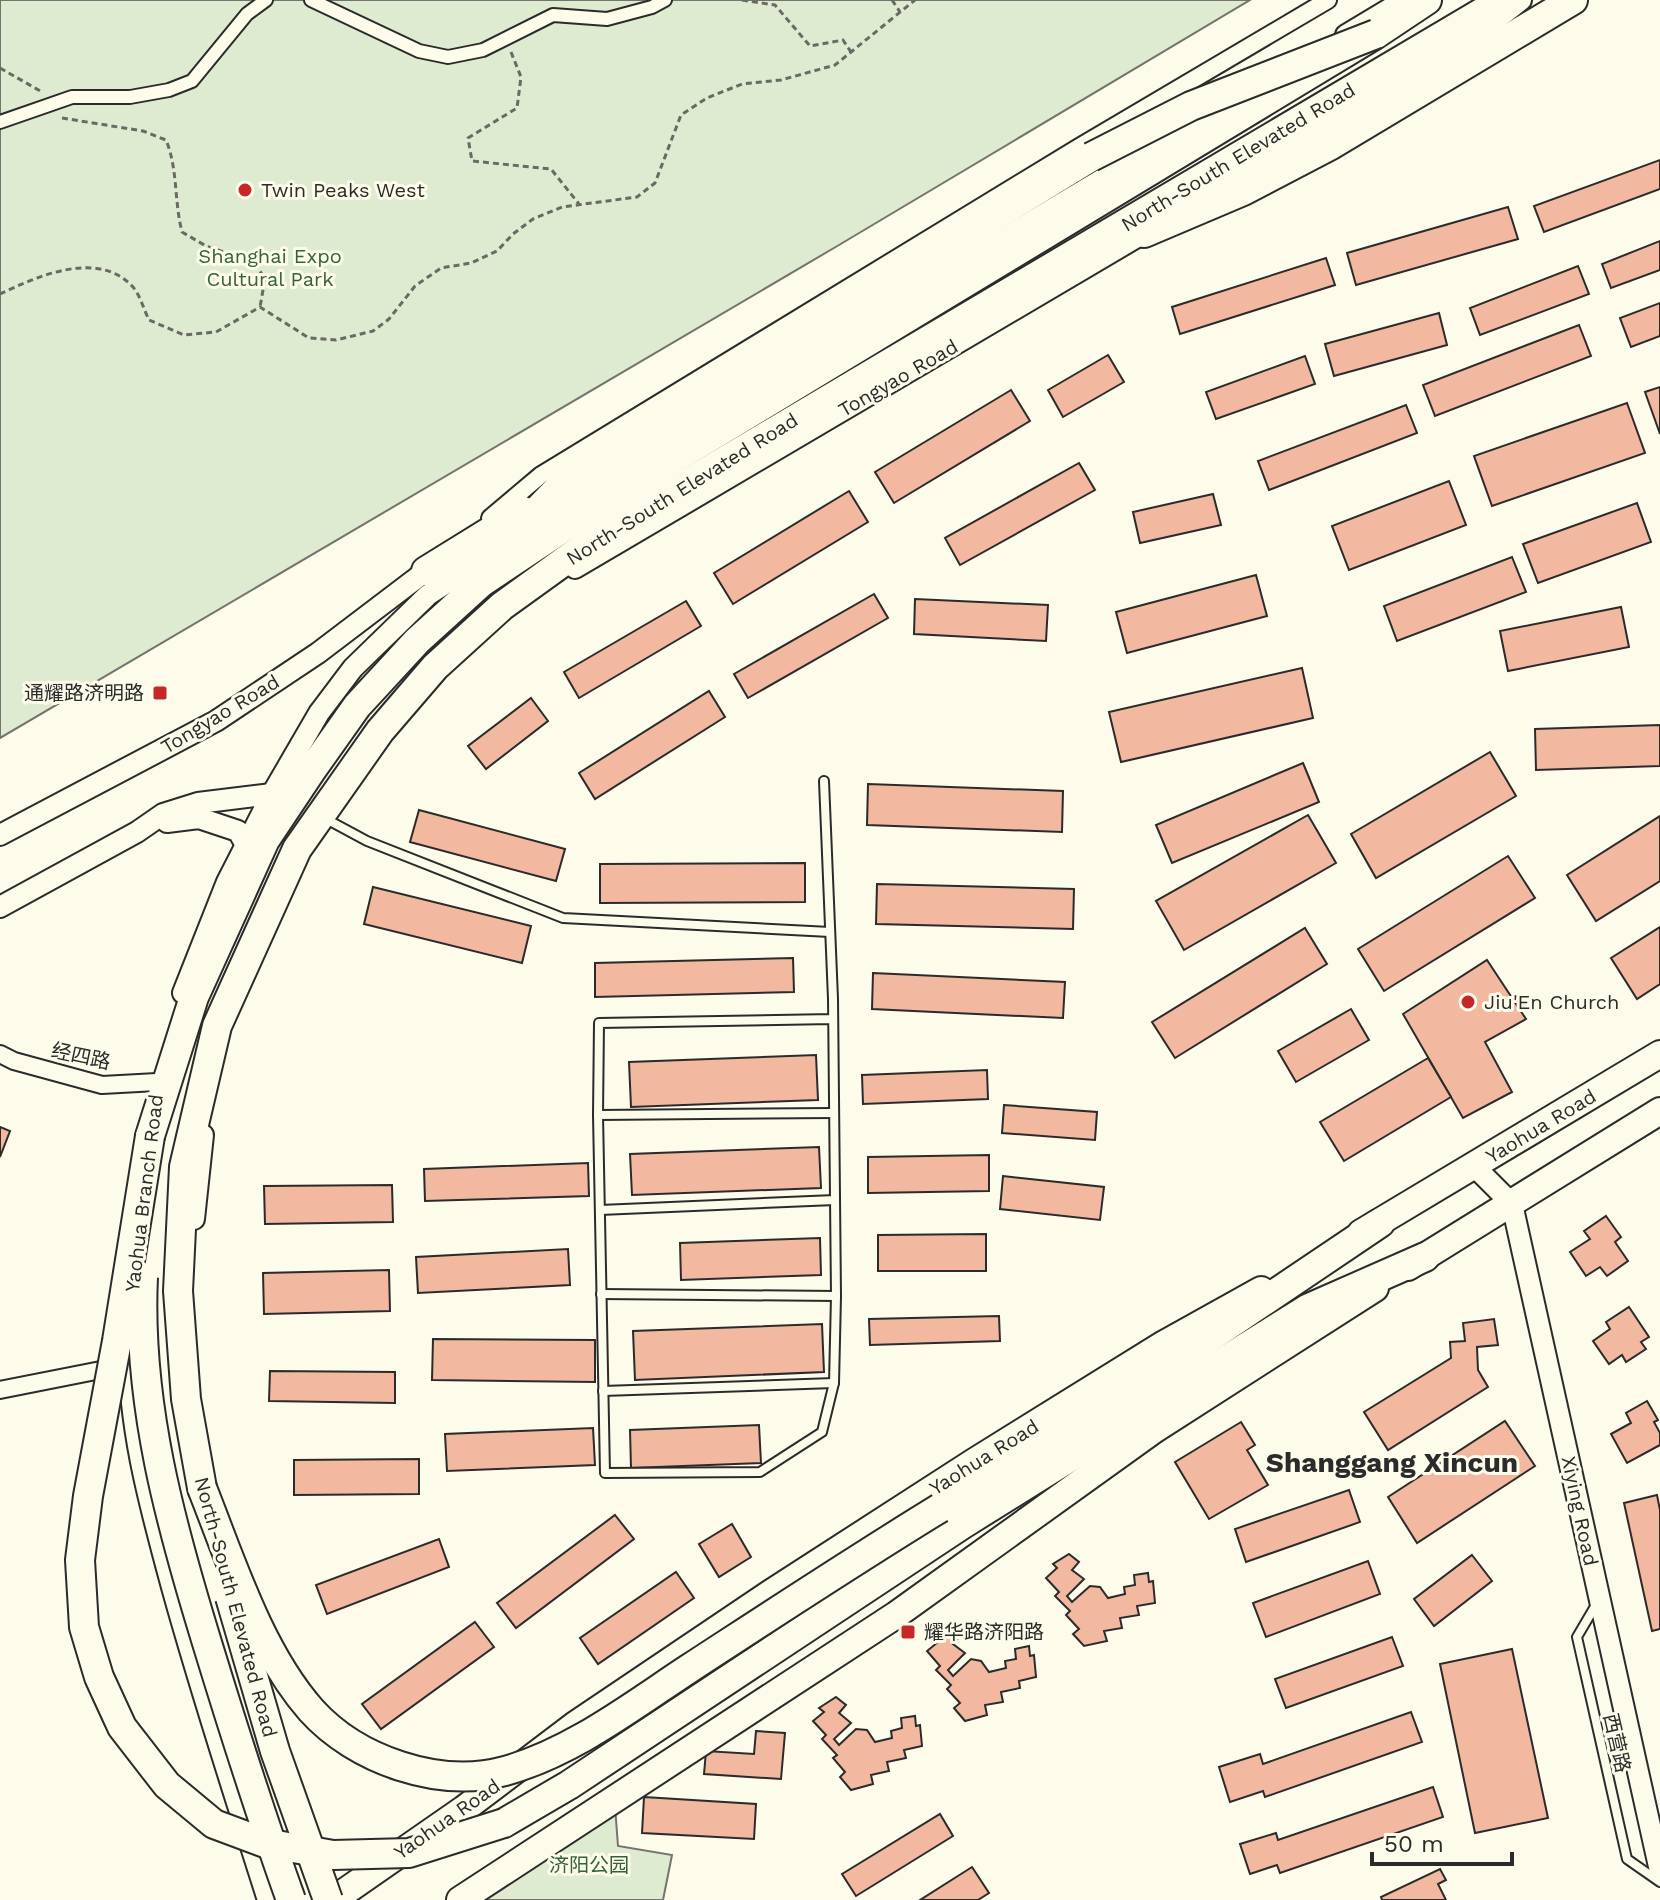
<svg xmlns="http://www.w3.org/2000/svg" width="1660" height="1900" viewBox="0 0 1660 1900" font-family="'Work Sans','Noto Sans SC',sans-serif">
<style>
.green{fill:#deebd1;stroke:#74746e;stroke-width:2}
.building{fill:#f2b8a0;stroke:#2b2b2b;stroke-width:2}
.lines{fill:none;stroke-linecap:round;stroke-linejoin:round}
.service-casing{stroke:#2b2b2b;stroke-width:12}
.pedestrian-casing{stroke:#2b2b2b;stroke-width:16}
.minor-casing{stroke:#2b2b2b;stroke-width:20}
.tertiary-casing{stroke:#2b2b2b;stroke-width:24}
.primary-casing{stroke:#2b2b2b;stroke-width:30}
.trunk-casing{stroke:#2b2b2b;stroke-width:32}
.path{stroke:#6a6964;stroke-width:3;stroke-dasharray:6 4;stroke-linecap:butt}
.service{stroke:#fdfbea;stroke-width:8}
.pedestrian{stroke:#fdfbea;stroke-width:12}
.minor{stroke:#fdfbea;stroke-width:16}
.tertiary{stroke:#fdfbea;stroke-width:20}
.primary{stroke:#fdfbea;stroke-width:26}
.trunk{stroke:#fdfbea;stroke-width:28}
.trunk-bridge-casing{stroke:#2b2b2b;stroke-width:32;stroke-linecap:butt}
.trunk-bridge{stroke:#fdfbea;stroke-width:28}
.poi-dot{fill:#c62828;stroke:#fdfbea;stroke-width:3}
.labels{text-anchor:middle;stroke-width:6;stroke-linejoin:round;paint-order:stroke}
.street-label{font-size:20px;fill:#2b2b2b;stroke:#fdfbea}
.poi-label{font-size:20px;fill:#2b2b2b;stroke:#fdfbea;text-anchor:start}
.park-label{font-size:20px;fill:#34623c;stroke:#fdfbea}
.district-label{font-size:28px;font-weight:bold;fill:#2b2b2b;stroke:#fdfbea}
</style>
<rect width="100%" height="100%" fill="#fdfbea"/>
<!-- green -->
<g class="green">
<polygon points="0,0 1250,0 839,245 0,738"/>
<polygon points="615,1806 618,1846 672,1855 663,1900 474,1900"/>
</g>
<!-- building -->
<g class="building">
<polygon points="1660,160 1660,189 1544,232 1534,206"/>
<polygon points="1508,207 1518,239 1356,285 1347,253"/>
<polygon points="1660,241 1660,270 1611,288 1602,264"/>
<polygon points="1326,258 1335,285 1180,334 1172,307"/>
<polygon points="1578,266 1589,294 1480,335 1470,308"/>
<polygon points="1660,303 1660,336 1631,347 1620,318"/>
<polygon points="1439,313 1447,345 1334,376 1325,344"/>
<polygon points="1579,325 1591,356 1435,416 1423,385"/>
<polygon points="1108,355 1124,382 1063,417 1048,390"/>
<polygon points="1305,356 1315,384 1216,419 1206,392"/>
<polygon points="1660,387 1660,434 1645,392"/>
<polygon points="1011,390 1030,421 894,503 875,472"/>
<polygon points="1627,403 1645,453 1492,506 1474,456"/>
<polygon points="1406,405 1417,433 1269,490 1258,461"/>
<polygon points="1079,463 1095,490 960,565 945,538"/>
<polygon points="1449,481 1466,525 1349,570 1332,526"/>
<polygon points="849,491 868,522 733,604 714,573"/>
<polygon points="1213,494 1221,525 1140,543 1133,512"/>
<polygon points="1637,503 1651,542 1538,583 1523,544"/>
<polygon points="1512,557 1526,592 1397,641 1384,606"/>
<polygon points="1256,575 1267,616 1127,653 1116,612"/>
<polygon points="874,594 888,618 748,698 734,674"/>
<polygon points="915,599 1048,605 1046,641 914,634"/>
<polygon points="686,601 701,626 579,698 564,672"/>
<polygon points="1621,607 1629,647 1508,671 1500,631"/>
<polygon points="1302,668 1313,718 1121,762 1109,712"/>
<polygon points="709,691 725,717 595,799 579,773"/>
<polygon points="531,698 548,721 486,769 468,746"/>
<polygon points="1660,725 1660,766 1536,770 1535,729"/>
<polygon points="1490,752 1516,796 1376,878 1351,834"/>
<polygon points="1303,763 1319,802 1172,863 1156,825"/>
<polygon points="868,784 1063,791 1062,832 867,825"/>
<polygon points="419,810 565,849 556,881 410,842"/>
<polygon points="1308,815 1336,863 1184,950 1156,901"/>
<polygon points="1660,816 1660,881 1596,921 1567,875"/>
<polygon points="1508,856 1535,898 1384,991 1358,949"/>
<polygon points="805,863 805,902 600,903 600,864"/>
<polygon points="877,884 1074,889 1073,929 876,924"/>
<polygon points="373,887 531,926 522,963 364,924"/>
<polygon points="1660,927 1660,984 1637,999 1611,958"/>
<polygon points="1305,928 1327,964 1175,1058 1152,1022"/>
<polygon points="793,958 794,992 595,997 595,963"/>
<polygon points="1487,960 1526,1019 1485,1042 1512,1092 1463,1118 1403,1014"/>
<polygon points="873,973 1065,982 1063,1018 872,1009"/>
<polygon points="1351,1009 1369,1040 1296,1082 1278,1051"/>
<polygon points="816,1055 818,1100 631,1107 629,1062"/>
<polygon points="1428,1058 1451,1097 1344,1161 1320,1122"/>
<polygon points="987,1070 988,1099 863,1104 862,1075"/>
<polygon points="1004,1105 1097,1112 1095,1140 1002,1133"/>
<polygon points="0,1127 10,1131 0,1157"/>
<polygon points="819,1147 821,1188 632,1195 630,1154"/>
<polygon points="989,1155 989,1191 868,1193 868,1157"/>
<polygon points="588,1163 589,1196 425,1201 424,1169"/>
<polygon points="1003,1176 1104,1187 1100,1220 1000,1209"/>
<polygon points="392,1185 393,1222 265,1224 264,1186"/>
<polygon points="1606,1216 1621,1237 1615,1242 1628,1261 1607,1276 1600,1267 1586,1276 1570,1252 1590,1239 1584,1231"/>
<polygon points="986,1234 986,1271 878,1271 878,1235"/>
<polygon points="820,1238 821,1275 681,1280 680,1243"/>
<polygon points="568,1249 570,1285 418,1293 416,1257"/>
<polygon points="389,1270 390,1311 264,1314 263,1273"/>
<polygon points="1629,1307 1649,1337 1641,1342 1646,1349 1626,1362 1622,1355 1609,1364 1593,1341 1610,1329 1606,1322"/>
<polygon points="999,1316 1000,1341 870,1345 869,1319"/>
<polygon points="1494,1319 1498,1345 1477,1347 1478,1370 1488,1387 1388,1450 1364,1412 1451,1358 1450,1342 1465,1341 1463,1323"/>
<polygon points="822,1324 824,1372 635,1380 633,1331"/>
<polygon points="433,1339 595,1340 595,1382 432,1380"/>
<polygon points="270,1371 395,1372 395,1403 269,1401"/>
<polygon points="1647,1401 1658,1420 1654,1422 1660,1433 1660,1445 1627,1463 1611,1434 1631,1423 1626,1413"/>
<polygon points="1505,1421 1535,1466 1417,1543 1388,1497"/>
<polygon points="1241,1422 1255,1445 1247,1450 1268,1485 1209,1519 1175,1462"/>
<polygon points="759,1425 761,1463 631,1468 630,1430"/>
<polygon points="593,1428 595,1465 447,1471 445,1434"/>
<polygon points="419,1459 419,1494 294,1495 294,1460"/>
<polygon points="1349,1490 1360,1522 1246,1562 1235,1529"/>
<polygon points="1657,1495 1660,1510 1660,1629 1652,1631 1624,1503"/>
<polygon points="615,1515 634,1539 516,1628 497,1603"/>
<polygon points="732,1524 751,1557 719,1577 699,1544"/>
<polygon points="439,1539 449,1567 327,1614 316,1585"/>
<polygon points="1069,1554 1079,1562 1072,1570 1084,1579 1067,1596 1072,1602 1090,1586 1100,1587 1108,1598 1125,1594 1124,1587 1135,1585 1134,1575 1148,1573 1149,1582 1153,1581 1155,1603 1137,1606 1139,1615 1120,1618 1122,1628 1104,1631 1107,1641 1084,1646 1073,1634 1079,1629 1066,1615 1070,1611 1055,1596 1059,1592 1046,1578 1057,1568 1053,1564"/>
<polygon points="1472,1555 1492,1581 1434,1626 1414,1599"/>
<polygon points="1368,1561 1380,1594 1266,1637 1253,1603"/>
<polygon points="676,1572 694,1598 598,1664 580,1638"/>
<polygon points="475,1622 494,1647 381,1729 362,1704"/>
<polygon points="950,1628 960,1636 953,1644 965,1653 948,1670 953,1676 971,1659 981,1661 989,1672 1006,1668 1005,1661 1016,1659 1015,1649 1029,1646 1030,1656 1034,1655 1036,1677 1019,1681 1020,1688 1001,1692 1003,1702 985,1705 987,1715 965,1721 954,1708 960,1703 947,1689 951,1685 936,1670 940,1666 927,1651 938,1642 933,1638"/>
<polygon points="1392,1637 1403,1666 1286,1708 1275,1679"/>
<polygon points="1512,1649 1548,1818 1475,1833 1440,1664"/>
<polygon points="836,1697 846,1705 839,1713 851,1723 834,1739 839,1745 856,1729 867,1730 875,1742 892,1738 891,1731 902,1728 901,1718 915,1716 916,1726 920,1725 922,1746 904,1750 906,1758 887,1762 889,1771 871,1775 873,1784 851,1790 840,1777 845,1772 833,1758 837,1755 822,1739 826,1735 813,1721 824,1712 819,1708"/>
<polygon points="1411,1712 1422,1742 1265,1797 1263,1791 1230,1802 1219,1767 1260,1754 1263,1764"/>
<polygon points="756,1731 785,1733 781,1779 704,1774 706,1751 754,1754"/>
<polygon points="1433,1787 1443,1817 1280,1873 1277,1865 1250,1874 1240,1844 1276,1833 1278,1840"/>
<polygon points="644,1797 756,1804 754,1839 642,1833"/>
<polygon points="940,1814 953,1836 856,1896 842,1874"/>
<polygon points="972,1867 989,1893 978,1900 920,1900"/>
<polygon points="1440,1869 1446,1880 1438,1884 1446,1900 1382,1900 1381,1897"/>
</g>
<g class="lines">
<!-- service casing -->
<g class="service-casing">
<g id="service">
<polyline points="824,781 833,999 836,1296 834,1383 822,1432 760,1472 605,1473 598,1115 599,1023 833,1019"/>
<polyline points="328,820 367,841 563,918 830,932"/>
<polyline points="598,1115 834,1113"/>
<polyline points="600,1210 835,1200"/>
<polyline points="601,1294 836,1296"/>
<polyline points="603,1391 834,1383"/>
<polyline points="1597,1603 1577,1637 1627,1859 1660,1882"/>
</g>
</g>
<!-- pedestrian casing -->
<g class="pedestrian-casing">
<g id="pedestrian">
<polyline points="311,0 419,51 448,57 483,50 553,15 607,19 652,7 665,0"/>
<polyline points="0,122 72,97 130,97 169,90 192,81 247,14 266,0"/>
</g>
</g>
<!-- minor casing -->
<g class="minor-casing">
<g id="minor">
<polyline points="490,518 541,475 1079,147 1328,0"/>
<polyline points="0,1054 14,1061 102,1085 157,1082"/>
<polyline points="0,1390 116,1367"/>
</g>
</g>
<!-- tertiary casing -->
<g class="tertiary-casing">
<g id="tertiary">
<polyline points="1346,35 1401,2"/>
<path d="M 1213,192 C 1317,131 1427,76 1521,0"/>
<polyline points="575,568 1154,227"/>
<polyline points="167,822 199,818 238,831 246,845"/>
<polyline points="0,835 216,721 318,653 426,571"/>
<polyline points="0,907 137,832 163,814 198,803 272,794"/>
<polyline points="183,993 227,882 272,794 319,713 353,668 428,595 673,435 1242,96"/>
<polyline points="1474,1166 1512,1204 1660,1871"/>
<polyline points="194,1219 203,1135"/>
<path d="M 129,1331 C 126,1419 149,1503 172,1587 C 201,1692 235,1796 268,1900"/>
</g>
</g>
<!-- primary casing -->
<g class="primary-casing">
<g id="primary">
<polyline points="1361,1233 1660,1054"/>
<polyline points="1408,1267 1660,1111"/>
<polyline points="333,1900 464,1809 575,1725 771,1593 974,1462 1164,1344 1261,1290"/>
<polyline points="460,1900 896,1615 1155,1429 1375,1288"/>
</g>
</g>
<!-- trunk casing -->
<g class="trunk-casing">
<g id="trunk">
<polyline points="1144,233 1243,191 1331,145 1573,0"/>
<polyline points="508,541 557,490 666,418 1091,157"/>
<polyline points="426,571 523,511"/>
<polyline points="150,1136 194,997 265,840 311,771 357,706 417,641 482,582 596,506 1376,34 1427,0"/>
<polyline points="202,1488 186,1399 178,1291 184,1167 217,1026 297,849 380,731 435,667 502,606 606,531 1503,0"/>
<polyline points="940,1508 1178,1359 1380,1223"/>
<polyline points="504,1823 569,1785 963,1524 1309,1308 1425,1257"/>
</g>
</g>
<!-- path -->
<g class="path">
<polyline points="742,0 775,5 810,46 843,40 851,52"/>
<polyline points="892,0 900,12"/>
<polyline points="511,52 521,77 517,108 468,138 472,161 551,169 579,204"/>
<polyline points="0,68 42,92"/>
<path d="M 62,118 L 143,131 L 166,140 C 178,169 174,201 182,232 L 206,246 L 254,262 L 265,279 L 260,307"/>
<path d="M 0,294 C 38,276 98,249 133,287 C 140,295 144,310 149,320 L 184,335 L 216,332 L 260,307 L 309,338 L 336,340 L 373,331 L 389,319 L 415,286 L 441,268 L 471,263 L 497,251 L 513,234 L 533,219 L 562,207 L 637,197 L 655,183 L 681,115 L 707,98 L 742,84 L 781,80 L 835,65 L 915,0"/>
</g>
<!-- service -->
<use href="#service" class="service"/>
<!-- pedestrian -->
<use href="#pedestrian" class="pedestrian"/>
<!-- minor -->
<use href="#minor" class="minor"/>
<!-- tertiary -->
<use href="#tertiary" class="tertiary"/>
<!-- primary -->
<use href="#primary" class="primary"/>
<!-- trunk -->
<use href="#trunk" class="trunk"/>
<!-- trunk-bridge casing -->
<g class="trunk-bridge-casing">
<g id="trunk-bridge">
<polyline points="1091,157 1191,106 1376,34"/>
<polyline points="150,1136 117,1341 88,1496 80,1560 84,1627 99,1677 122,1727 167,1785 214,1824 265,1843 333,1855 409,1853 504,1823"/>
<path d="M 143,1277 C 137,1404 171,1526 208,1646 C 234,1731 261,1816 291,1900"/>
<path d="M 202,1488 C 231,1561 259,1651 311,1710 C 356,1760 439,1789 505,1771 C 573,1752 632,1706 690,1668 C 773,1614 855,1560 940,1508"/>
<polyline points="230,1597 275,1751 328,1900"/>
</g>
</g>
<!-- trunk-bridge -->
<use href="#trunk-bridge" class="trunk-bridge"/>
</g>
<!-- markers -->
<g class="poi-dot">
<circle cx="245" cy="190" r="8"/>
<rect x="152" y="685" width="16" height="16" rx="4"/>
<circle cx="1468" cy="1002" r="8"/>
<rect x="900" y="1624" width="16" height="16" rx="4"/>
</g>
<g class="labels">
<!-- street labels -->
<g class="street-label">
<text transform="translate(1238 157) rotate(-31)" y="7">North-South Elevated Road</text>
<text transform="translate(898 378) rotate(-30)" y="7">Tongyao Road</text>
<text transform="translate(682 489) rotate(-32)" y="7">North-South Elevated Road</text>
<text transform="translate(220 714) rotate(-31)" y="7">Tongyao Road</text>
<text transform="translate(81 1056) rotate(12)" y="7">经四路</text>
<text transform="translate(1541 1126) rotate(-31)" y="7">Yaohua Road</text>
<text transform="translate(144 1193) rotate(-83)" y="7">Yaohua Branch Road</text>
<text transform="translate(984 1457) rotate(-32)" y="7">Yaohua Road</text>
<text transform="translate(1580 1511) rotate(78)" y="7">Xiying Road</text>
<text transform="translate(236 1607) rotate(75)" y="7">North-South Elevated Road</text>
<text transform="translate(1617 1743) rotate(77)" y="7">西营路</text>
<text transform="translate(447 1819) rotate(-35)" y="7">Yaohua Road</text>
</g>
<!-- poi labels -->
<g class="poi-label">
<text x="261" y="197">Twin Peaks West</text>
<text x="144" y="700" text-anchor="end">通耀路济明路</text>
<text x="1484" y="1009">Jiu'En Church</text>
<text x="924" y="1639">耀华路济阳路</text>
</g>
<!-- park labels -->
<g class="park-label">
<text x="270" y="263">Shanghai Expo<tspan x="270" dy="23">Cultural Park</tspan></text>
<text x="589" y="1872">济阳公园</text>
</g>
<!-- district labels -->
<g class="district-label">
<text x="1392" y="1472">Shanggang Xincun</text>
</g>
</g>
<!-- scale -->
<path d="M1372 1852v12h140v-12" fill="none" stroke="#2b2b2b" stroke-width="4"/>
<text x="1384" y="1852" font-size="24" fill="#2b2b2b" stroke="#fdfbea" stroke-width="6" paint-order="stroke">50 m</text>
</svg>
